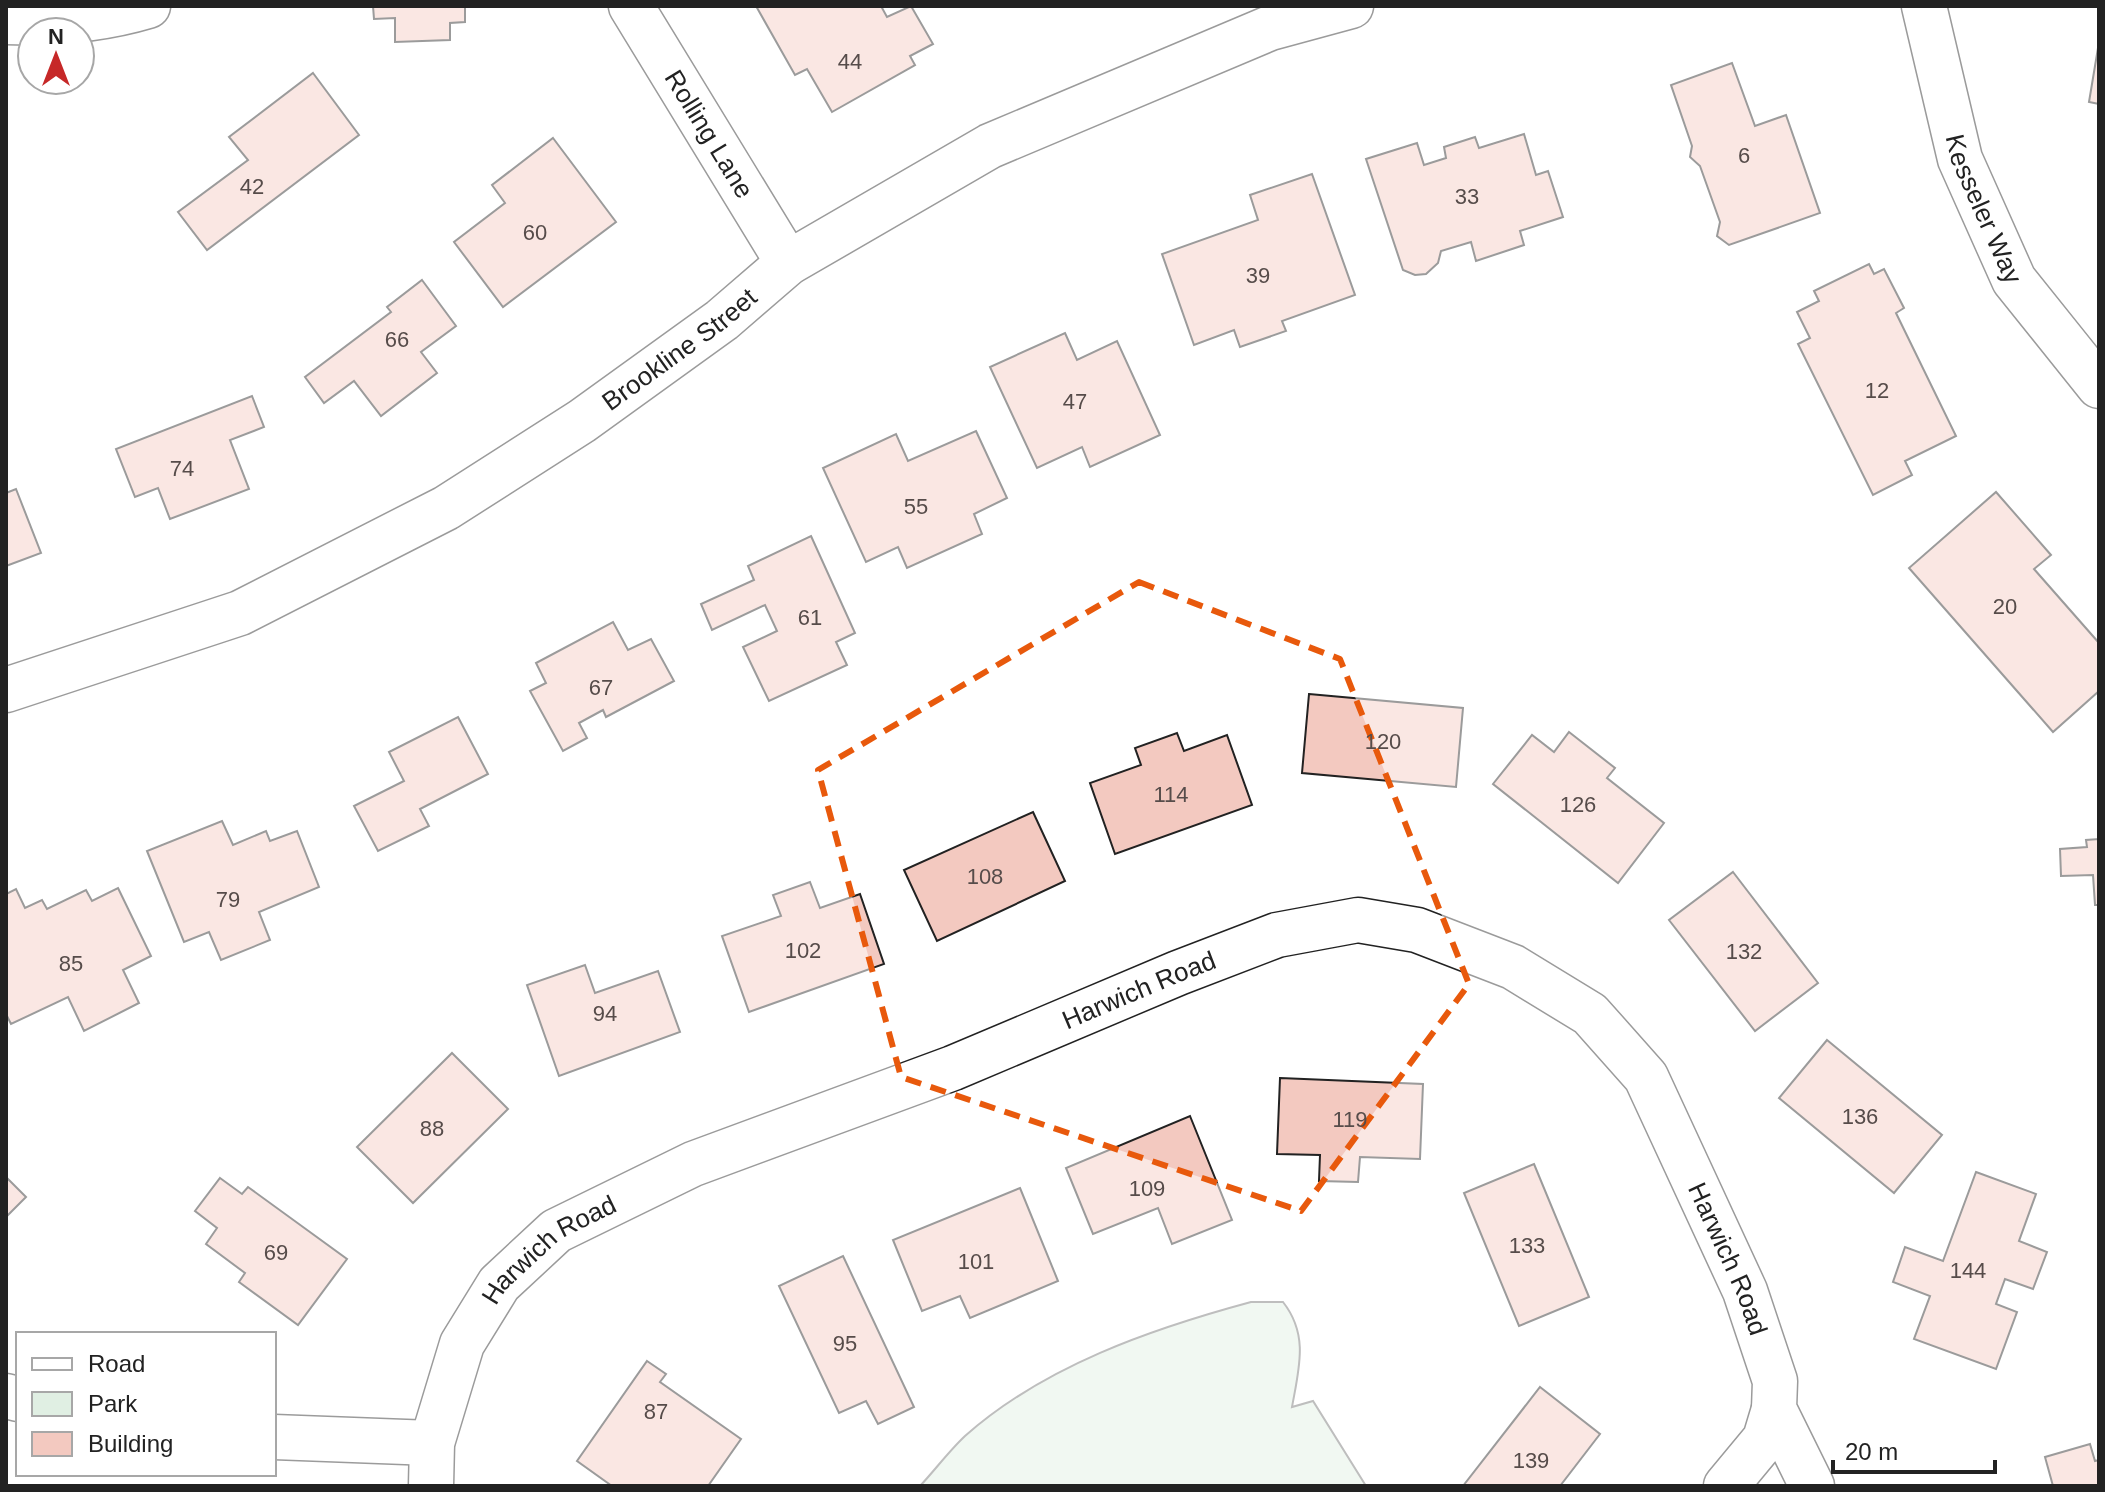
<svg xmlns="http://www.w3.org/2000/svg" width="2105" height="1492" viewBox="0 0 2105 1492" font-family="Helvetica,sans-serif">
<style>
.green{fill:#e0efe3;stroke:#6f6f6f;stroke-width:2}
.building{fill:#f3c9c0;stroke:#222;stroke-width:2}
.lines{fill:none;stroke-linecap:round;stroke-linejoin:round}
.minor-casing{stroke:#222;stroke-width:47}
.secondary-casing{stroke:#222;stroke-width:47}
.minor{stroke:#fff;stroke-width:44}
.secondary{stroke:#fff;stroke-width:44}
.marked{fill:none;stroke:#e8590c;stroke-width:6;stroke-dasharray:16 10;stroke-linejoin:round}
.labels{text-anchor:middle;stroke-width:6;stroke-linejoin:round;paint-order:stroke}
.number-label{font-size:22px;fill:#564c4a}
.street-label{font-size:26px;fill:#222;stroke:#fff}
</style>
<rect width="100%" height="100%" fill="#fff"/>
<!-- green -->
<path class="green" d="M 1251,1302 L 1283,1302 C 1309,1335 1299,1368 1292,1407 L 1313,1401 L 1366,1486 L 920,1486 C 935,1470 949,1451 965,1436 C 1044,1366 1151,1329 1251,1302 Z"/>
<!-- building -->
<g class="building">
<polygon points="373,6 465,6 465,22 450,23 450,40 395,42 395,18 374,19"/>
<polygon points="756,6 881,6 887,17 911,6 933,44 910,56 915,65 832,112 807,69 795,75"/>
<polygon points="2099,42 2099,104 2089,102"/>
<polygon points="1732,63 1755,126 1786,115 1820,213 1729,245 1717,236 1720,222 1700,166 1690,157 1692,146 1671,85"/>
<polygon points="313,73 359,135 207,250 178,212 248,160 229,137"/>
<polygon points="1524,134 1536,175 1548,171 1563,217 1520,231 1524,245 1476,261 1471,242 1441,251 1438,263 1426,274 1415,275 1403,270 1366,159 1417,143 1424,165 1446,158 1444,147 1475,137 1479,148"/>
<polygon points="553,138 616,222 503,307 454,242 505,203 492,185"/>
<polygon points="1312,174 1355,295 1282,321 1286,331 1240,347 1234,330 1194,345 1162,254 1258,220 1250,195"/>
<polygon points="1869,264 1874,274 1884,269 1904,308 1896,313 1956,436 1905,461 1912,475 1873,495 1798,344 1810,338 1797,312 1819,301 1814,291"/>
<polygon points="422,280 456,326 421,352 437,373 381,416 354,381 324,403 305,377 391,312 387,307"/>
<polygon points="1065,333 1077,360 1117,341 1160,435 1090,467 1082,447 1037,468 990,367"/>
<polygon points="252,396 264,427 230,440 249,489 170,519 158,488 135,497 116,449"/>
<polygon points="976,431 1007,498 974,514 982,534 907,568 898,547 866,562 823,468 896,434 908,461"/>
<polygon points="16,489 41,553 6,566 6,493"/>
<polygon points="1996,492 2051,555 2034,569 2099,643 2099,691 2053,732 1909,568"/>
<polygon points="811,536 855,633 836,642 847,665 769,701 743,647 777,631 765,605 712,630 701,604 754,580 748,566"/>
<polygon points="613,622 628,650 651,639 674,681 606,717 603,710 579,723 587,738 563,751 530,691 546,683 536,663"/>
<polygon points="1309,694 1463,708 1456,787 1302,773"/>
<polygon points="458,717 488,774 420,809 429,826 378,851 354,806 404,781 389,752"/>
<polygon points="1569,732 1615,768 1607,778 1664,823 1618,883 1493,784 1532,735 1554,752"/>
<polygon points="1177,733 1184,751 1227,735 1252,805 1115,854 1090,783 1141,765 1135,748"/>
<polygon points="1033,812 1065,881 937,941 904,870"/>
<polygon points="222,821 233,845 266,831 270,841 297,831 319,887 259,912 270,940 221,960 209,932 184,942 147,851"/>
<polygon points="2099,839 2099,905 2095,905 2093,875 2061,876 2060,849 2087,847 2086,840"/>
<polygon points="1733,872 1818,983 1755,1031 1669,920"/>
<polygon points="810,882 820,908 860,894 884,964 749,1012 722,936 781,916 773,895"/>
<polygon points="118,888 151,956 123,970 139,1003 84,1031 68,997 11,1024 6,1014 6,894 16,889 25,908 42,900 47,909 86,890 92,901"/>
<polygon points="585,965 595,993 658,971 680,1032 559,1076 527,985"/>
<polygon points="1827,1040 1942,1135 1894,1193 1779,1098"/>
<polygon points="452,1053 508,1109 413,1203 357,1147"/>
<polygon points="1280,1078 1423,1084 1420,1159 1360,1157 1358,1182 1319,1181 1320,1155 1277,1154"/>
<polygon points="1190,1116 1232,1220 1172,1244 1158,1208 1093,1234 1066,1168"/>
<polygon points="1534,1164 1589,1297 1519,1326 1464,1193"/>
<polygon points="1976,1172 2036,1194 2019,1241 2047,1252 2033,1289 2005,1279 1996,1304 2017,1312 1996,1369 1914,1339 1930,1296 1893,1282 1905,1247 1943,1261"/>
<polygon points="6,1177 26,1197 6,1217"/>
<polygon points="220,1178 242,1194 248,1187 347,1259 298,1325 239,1282 245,1273 206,1244 217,1228 195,1211"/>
<polygon points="1020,1188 1058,1281 970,1318 960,1296 922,1311 893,1240"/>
<polygon points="843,1256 914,1407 878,1424 866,1401 839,1413 779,1286"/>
<polygon points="647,1361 666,1374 660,1382 741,1439 708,1486 612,1486 577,1461"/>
<polygon points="1540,1387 1600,1434 1560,1486 1463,1486"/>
<polygon points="2090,1444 2095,1461 2099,1460 2099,1486 2053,1486 2045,1457"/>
</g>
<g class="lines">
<!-- minor casing -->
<g class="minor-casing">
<g id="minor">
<path id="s1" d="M 631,6 L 788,263"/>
<path id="s2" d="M 1924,6 L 1960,159 L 2014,280 L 2099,386"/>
<path d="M 6,22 C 55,24 101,20 148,6"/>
<polyline points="6,1396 18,1399"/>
<polyline points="274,1437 432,1443"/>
<path id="s3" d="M 431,1486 L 432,1443 L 462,1344 L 499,1284 L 556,1231 L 693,1164 L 953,1068 L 1178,973 L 1277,935 L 1358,920 L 1417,930 L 1513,967 L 1590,1014 L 1646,1077 L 1745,1291 L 1775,1381 L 1774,1409 L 1812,1486"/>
<polyline points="1726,1486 1765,1439 1774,1409"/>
</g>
</g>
<!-- secondary casing -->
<g class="secondary-casing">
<g id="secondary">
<path id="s4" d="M 6,690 L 240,613 L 446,508 L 582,421 L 722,320 L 788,263 L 990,146 L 1270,28 L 1351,6"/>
</g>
</g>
<!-- minor -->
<use href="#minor" class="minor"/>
<!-- secondary -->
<use href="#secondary" class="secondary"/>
</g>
<!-- marked area -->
<path d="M0 0H2105V1492H0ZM 1139,582 L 1340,659 L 1469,984 L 1301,1211 L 901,1077 L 818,770 Z" fill="#fff" fill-opacity=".55" fill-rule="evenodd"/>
<path class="marked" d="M 1139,582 L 1340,659 L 1469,984 L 1301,1211 L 901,1077 L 818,770 Z"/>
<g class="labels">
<!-- number labels -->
<g class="number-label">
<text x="850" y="69">44</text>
<text x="1744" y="163">6</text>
<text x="252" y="194">42</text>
<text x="1467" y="204">33</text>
<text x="535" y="240">60</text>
<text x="1258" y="283">39</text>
<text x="397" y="347">66</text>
<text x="1877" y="398">12</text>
<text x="1075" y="409">47</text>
<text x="182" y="476">74</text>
<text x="916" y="514">55</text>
<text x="2005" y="614">20</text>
<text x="810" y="625">61</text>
<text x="601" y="695">67</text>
<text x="1383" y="749">120</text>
<text x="1171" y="802">114</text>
<text x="1578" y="812">126</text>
<text x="985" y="884">108</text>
<text x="228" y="907">79</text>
<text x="803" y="958">102</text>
<text x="1744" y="959">132</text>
<text x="71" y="971">85</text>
<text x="605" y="1021">94</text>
<text x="1860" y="1124">136</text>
<text x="1350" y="1127">119</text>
<text x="432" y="1136">88</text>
<text x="1147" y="1196">109</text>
<text x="1527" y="1253">133</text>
<text x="276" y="1260">69</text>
<text x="976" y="1269">101</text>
<text x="1968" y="1278">144</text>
<text x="845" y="1351">95</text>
<text x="656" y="1419">87</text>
<text x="1531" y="1468">139</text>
</g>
<!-- street labels -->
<g class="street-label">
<text dy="9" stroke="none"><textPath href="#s1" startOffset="150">Rolling Lane</textPath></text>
<text dy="9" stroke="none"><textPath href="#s2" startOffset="212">Kesseler Way</textPath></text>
<text dy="9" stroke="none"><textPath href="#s4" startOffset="760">Brookline Street</textPath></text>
<text dy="9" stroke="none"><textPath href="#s3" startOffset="926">Harwich Road</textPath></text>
<text dy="9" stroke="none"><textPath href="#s3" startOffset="278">Harwich Road</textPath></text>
<text dy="9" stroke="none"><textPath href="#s3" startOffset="1694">Harwich Road</textPath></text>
</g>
</g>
<!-- border -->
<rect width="2105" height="1492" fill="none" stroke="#222222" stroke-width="16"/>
<!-- legend -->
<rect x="16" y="1332" width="260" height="144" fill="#ffffff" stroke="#a7a7a7" stroke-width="2"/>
<rect x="32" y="1358" width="40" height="12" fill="#ffffff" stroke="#a7a7a7" stroke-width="2"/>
<text x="88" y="1372" font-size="24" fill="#222222">Road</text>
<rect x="32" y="1392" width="40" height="24" fill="#e0efe3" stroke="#a7a7a7" stroke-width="2"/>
<text x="88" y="1412" font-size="24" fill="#222222">Park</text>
<rect x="32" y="1432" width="40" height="24" fill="#f3c9c0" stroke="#a7a7a7" stroke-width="2"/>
<text x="88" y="1452" font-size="24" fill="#222222">Building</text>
<!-- north arrow -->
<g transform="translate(56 56)"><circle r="38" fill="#ffffff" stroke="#a7a7a7" stroke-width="2"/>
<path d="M0-6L14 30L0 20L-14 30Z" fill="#c62828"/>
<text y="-12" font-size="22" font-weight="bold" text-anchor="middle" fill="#222222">N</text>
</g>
<!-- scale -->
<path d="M1833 1460v12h162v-12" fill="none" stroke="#222222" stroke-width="4"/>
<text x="1845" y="1460" font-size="24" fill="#222222" stroke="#ffffff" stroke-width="6" paint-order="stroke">20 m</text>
</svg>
